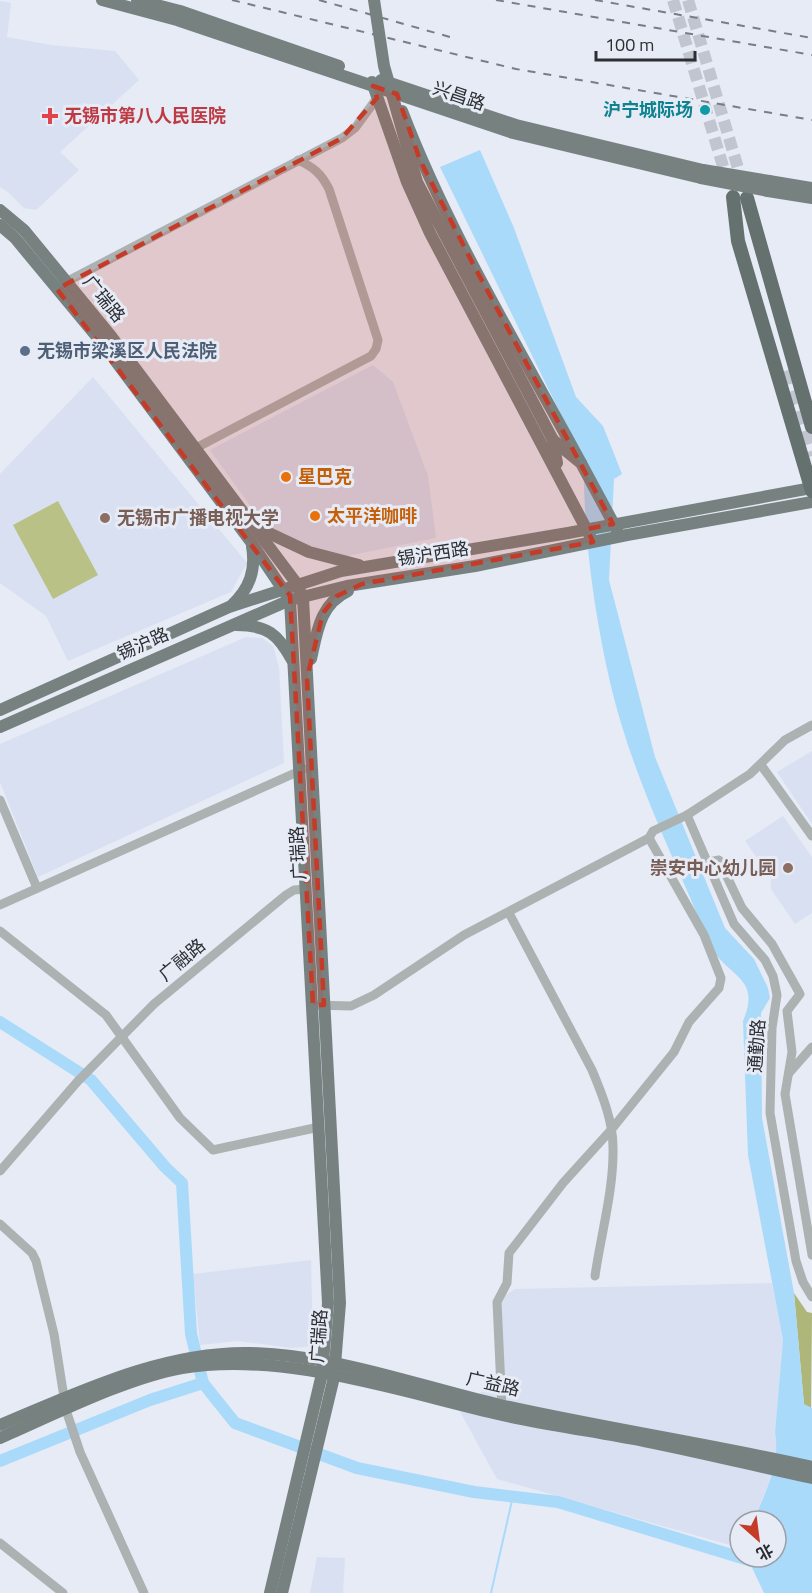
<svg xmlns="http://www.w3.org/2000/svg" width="812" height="1593" viewBox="0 0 812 1593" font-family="'Titillium Web','Noto Sans SC',sans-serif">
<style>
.built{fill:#d8e0f2}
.green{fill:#b9c186}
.forest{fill:#aeb779}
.water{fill:#aadafa}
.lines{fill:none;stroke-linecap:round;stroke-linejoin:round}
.stream{stroke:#aadafa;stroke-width:2}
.river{stroke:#aadafa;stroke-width:12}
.major-tunnel{stroke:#c1c5cf;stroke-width:12;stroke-dasharray:12 6;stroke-linecap:butt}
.highway-tunnel{stroke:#c1c5cf;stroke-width:14;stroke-dasharray:14 7;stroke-linecap:butt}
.minor{stroke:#acb2b1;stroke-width:9}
.major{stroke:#778280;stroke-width:12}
.highway{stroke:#64716e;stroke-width:14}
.rail{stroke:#797d84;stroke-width:2;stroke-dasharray:8 8;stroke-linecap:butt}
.major-bridge{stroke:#778280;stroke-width:12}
.marked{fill:#c63a28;fill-opacity:0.2;stroke:#c63a28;stroke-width:4.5;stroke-dasharray:12 8;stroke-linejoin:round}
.culture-dot{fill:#0f9aa8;stroke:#e6ebf6;stroke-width:2}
.health-dot{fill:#e0444e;stroke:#e6ebf6;stroke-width:2}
.service-dot{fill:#5c6f8a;stroke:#e6ebf6;stroke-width:2}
.food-dot{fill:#e8710a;stroke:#e6ebf6;stroke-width:2}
.education-dot{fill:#8d6e63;stroke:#e6ebf6;stroke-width:2}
.labels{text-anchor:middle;stroke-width:6;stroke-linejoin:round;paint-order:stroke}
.street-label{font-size:18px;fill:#2c2e32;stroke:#e6ebf6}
.culture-label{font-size:18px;font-weight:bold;fill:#0d838f;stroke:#e6ebf6;text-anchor:end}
.health-label{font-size:18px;font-weight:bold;fill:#be3a42;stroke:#e6ebf6;text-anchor:start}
.service-label{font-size:18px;font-weight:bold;fill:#4e5e75;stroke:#e6ebf6;text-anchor:start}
.food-label{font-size:18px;font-weight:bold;fill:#c56008;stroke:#e6ebf6;text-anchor:start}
.education-label{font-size:18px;font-weight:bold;fill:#785e54;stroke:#e6ebf6;text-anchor:start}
</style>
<rect width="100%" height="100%" fill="#e6ebf6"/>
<!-- built -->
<g class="built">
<polygon points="0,1 11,3 7,37 51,45 115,51 139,80 60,152 79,170 36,210 24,208 8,192 0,187"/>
<polygon points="373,365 393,382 428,476 436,538 342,557 280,537 264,525 210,450"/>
<polygon points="93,377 247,563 231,592 68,661 46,616 0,583 0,474"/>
<polygon points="246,637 262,638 273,646 279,668 284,763 38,877 0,782 0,744"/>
<polygon points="812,751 812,824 777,772"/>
<polygon points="783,816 812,857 812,913 795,924 771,889 771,878 745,841"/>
<polygon points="311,1260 313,1346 291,1348 238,1341 200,1345 193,1274"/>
<polygon points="772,1283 783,1340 775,1432 778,1445 768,1485 753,1521 740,1521 740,1548 497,1479 458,1408 500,1379 501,1298 515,1289"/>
<polygon points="317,1557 345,1558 343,1593 310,1593"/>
</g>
<!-- green -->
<polygon class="green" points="58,501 98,575 53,599 13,525"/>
<!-- forest -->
<polygon class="forest" points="794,1293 807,1312 812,1313 811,1409 804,1405"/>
<!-- water -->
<path class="water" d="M 480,150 L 514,228 L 576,397 L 603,426 L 622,474 L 614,479 L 609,580 L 655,757 L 725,928 L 754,959 L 768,988 L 770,998 L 761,1013 L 762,1118 L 794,1293 L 804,1404 L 812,1408 L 812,1593 L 764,1593 L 747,1557 L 776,1557 L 776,1521 L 753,1521 C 765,1494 781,1462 775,1432 L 783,1340 L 748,1155 L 743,1021 C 760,980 734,979 715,953 C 704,937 697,913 689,895 C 659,827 627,756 610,682 C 594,613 583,532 584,462 L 440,167 Z"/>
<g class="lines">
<!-- stream -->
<polyline class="stream" points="491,1593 513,1496"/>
<!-- river -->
<g class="river">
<polyline points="0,1022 91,1080 165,1167 182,1183 191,1334 203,1383 235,1423 357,1468 474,1492 558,1502 765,1565"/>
<polyline points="0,1461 150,1400 203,1383"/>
</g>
<!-- major-tunnel -->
<g class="major-tunnel">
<polyline points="673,0 728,183"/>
<polyline points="688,0 743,185"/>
</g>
<!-- highway-tunnel -->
<polyline class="highway-tunnel" points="785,371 812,456"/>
<!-- minor -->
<g class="minor">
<polyline points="62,284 342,138 355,128 377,98"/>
<path d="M 194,449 L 371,356 L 376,349 L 378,340 L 329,189 C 321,173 313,167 298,160"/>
<polyline points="761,765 812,836"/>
<polyline points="0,800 37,888"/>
<polyline points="687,815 734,924 765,960 773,976 777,995 772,1028 770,1113 796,1261 803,1282 812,1297"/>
<polyline points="709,862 719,860 742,908 772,944 800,994 787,1011 792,1052 785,1094 812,1255"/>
<polyline points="0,905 304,769"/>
<path d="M 509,913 L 592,1070 C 602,1094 613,1121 613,1147 C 614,1189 601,1234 595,1276"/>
<polyline points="0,931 106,1015 180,1118 213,1150 319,1127"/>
<polyline points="313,1005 351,1006 374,995 464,935 649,838 653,831 687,815 750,774 785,740 812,725"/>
<polyline points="789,1073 812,1047"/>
<polyline points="0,1171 78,1081 154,1004 286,895 294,890 306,889"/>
<polyline points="0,1224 32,1253 36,1261 54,1334 66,1410 80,1452 144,1593"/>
<polyline points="502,1409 497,1302 507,1283 509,1253 563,1183 611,1130 674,1052 689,1022 719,988 721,978 704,935 649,838"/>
<polyline points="0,1543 63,1593"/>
</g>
<!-- major -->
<g class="major">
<polyline points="102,0 177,20 513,133 701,178"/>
<polyline points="137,0 180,11 339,66"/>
<polyline points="381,80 516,125 703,170"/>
<polyline points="372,82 407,182 430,233 590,536"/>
<path d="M 402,111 C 449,234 519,348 581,463"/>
<polyline points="769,181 812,188"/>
<polyline points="768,191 812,198"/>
<polyline points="0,210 24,230 111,336 297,584 303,598 340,1303 334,1377 282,1593"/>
<polyline points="0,225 15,238 102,343 251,542 290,600 328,1303 322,1374 270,1593"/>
<polyline points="557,463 553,440 581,463 617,530"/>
<polyline points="258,528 309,552 359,565"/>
<path d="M 232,605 C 250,588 256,570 252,546"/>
<path d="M 236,625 C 267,625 278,634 292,660"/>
<path d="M 311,659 C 317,632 320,604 348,591"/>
<polyline points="0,710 229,607 341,571 568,533 812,488"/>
<polyline points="0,727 290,600 347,586 475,566 627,535 812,502"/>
<path d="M 0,1425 C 79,1392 163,1351 251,1353 C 336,1355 418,1386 500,1405 C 603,1428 709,1444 812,1467"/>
<path d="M 0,1438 C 53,1415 126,1378 182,1368 C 285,1351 401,1392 502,1415 C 549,1425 597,1432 644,1441 C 700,1452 756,1466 812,1478"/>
</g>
<!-- highway -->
<g class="highway">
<polyline points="733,197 738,241 812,491"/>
<polyline points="747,198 812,427"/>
</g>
<!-- rail -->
<g class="rail">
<polyline points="232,0 516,69 812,120"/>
<polyline points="319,0 450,37"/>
<polyline points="496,0 812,55"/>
<polyline points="595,0 812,38"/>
</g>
<!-- major-bridge -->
<g class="major-bridge">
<polyline points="374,0 384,66 417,182 553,440"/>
<polyline points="703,170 769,181"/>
<polyline points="701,178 768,191"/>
</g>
</g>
<!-- marked area -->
<path class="marked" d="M 373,86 L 397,94 L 420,160 L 472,262 L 613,524 L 587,529 L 593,542 L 362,584 L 337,596 L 323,613 L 307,678 L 324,1005 L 313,1005 L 290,596 L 57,289 L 342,138 L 377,98 Z"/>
<!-- markers -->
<circle class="culture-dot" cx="705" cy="110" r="6"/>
<path class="health-dot" d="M47 107h6v6h6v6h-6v6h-6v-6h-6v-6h6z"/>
<circle class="service-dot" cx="25" cy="351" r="6"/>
<g class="food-dot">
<circle cx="286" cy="477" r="6"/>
<circle cx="315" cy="516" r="6"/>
</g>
<g class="education-dot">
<circle cx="105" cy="518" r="6"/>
<circle cx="788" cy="868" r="6"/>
</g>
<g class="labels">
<!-- street labels -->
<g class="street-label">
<text transform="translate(459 96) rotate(19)" y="6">兴昌路</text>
<text transform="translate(104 299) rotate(51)" y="6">广瑞路</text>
<text transform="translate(433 554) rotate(-9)" y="6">锡沪西路</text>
<text transform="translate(143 644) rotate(-24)" y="6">锡沪路</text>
<text transform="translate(298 853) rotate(-93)" y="6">广瑞路</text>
<text transform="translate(182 960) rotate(-40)" y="6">广融路</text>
<text transform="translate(757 1046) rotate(-86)" y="6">通勤路</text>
<text transform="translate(319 1336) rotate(-86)" y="6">广瑞路</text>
<text transform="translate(493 1384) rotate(13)" y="6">广益路</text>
</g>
<!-- culture labels -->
<g class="culture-label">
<text x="693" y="116">沪宁城际场</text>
</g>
<!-- health labels -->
<g class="health-label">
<text x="64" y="122">无锡市第八人民医院</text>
</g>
<!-- service labels -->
<g class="service-label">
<text x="37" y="357">无锡市梁溪区人民法院</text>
</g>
<!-- food labels -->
<g class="food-label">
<text x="298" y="483">星巴克</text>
<text x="327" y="522">太平洋咖啡</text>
</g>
<!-- education labels -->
<g class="education-label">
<text x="117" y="524">无锡市广播电视大学</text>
<text x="776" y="874" text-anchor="end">崇安中心幼儿园</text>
</g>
</g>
<!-- north arrow -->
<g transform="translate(758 1539) rotate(152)"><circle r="28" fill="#e6ebf6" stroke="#9c9fa8" stroke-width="1.5"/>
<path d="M0-4.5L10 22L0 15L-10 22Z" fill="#c63a28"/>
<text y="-9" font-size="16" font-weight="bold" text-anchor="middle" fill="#2c2e32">北</text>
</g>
<!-- scale -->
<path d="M596 51v9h99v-9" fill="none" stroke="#2c2e32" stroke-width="3"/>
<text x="605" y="51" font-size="18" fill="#2c2e32" stroke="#e6ebf6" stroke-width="4.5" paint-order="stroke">100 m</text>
</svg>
